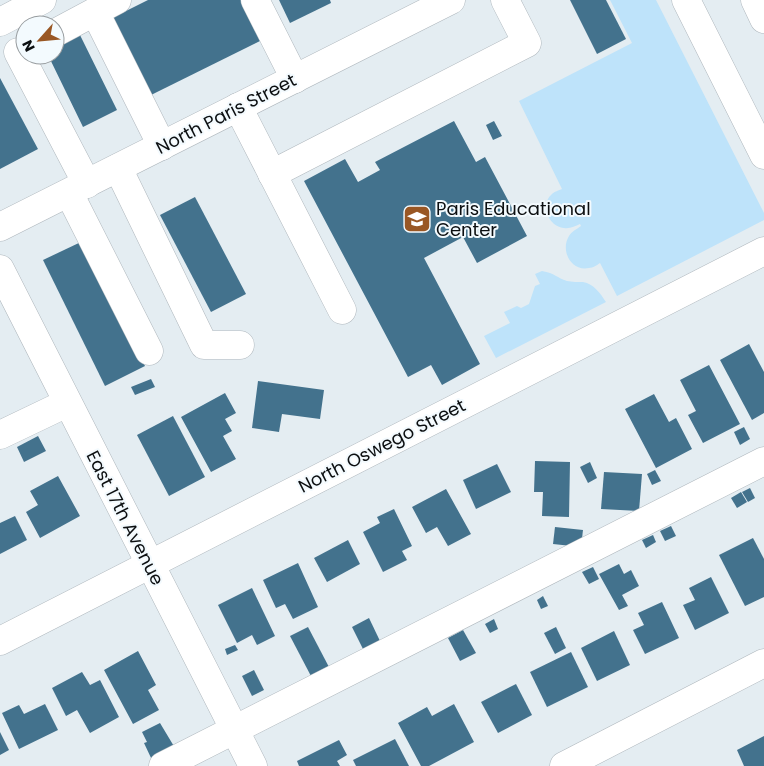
<svg xmlns="http://www.w3.org/2000/svg" width="764" height="766" viewBox="0 0 764 766" font-family="Poppins,sans-serif">
<style>
.green{fill:#bee3fa}
.building{fill:#43728d}
.lines{fill:none;stroke-linecap:round;stroke-linejoin:round}
.minor-casing{stroke:#afb7bd;stroke-width:29}
.minor{stroke:#fff;stroke-width:28}
.labels{text-anchor:middle;stroke-width:4;stroke-linejoin:round;paint-order:stroke}
.street-label{font-size:18px;fill:#0c0f11;stroke:#f3fafe}
.poi-label{font-size:18px;fill:#0c0f11;stroke:#f3fafe;text-anchor:start}
</style>
<rect width="100%" height="100%" fill="#e4edf2"/>
<!-- green -->
<g class="green">
<path d="M 610,0 L 656,0 L 764,213 L 764,220 L 617,296 L 600,263 C 597,265 593,268 589,268 C 571,272 560,250 569,236 C 572,231 577,229 581,226 L 580,224 C 575,226 570,229 564,228 C 549,227 539,205 552,194 C 554,192 559,190 562,189 L 519,101 L 632,43 Z"/>
<path d="M 542,271 C 555,273 557,278 567,281 C 572,282 578,282 583,282 C 594,284 600,293 606,302 L 496,358 L 484,336 L 510,323 L 504,312 L 517,306 L 521,308 L 529,304 L 535,286 L 540,284 L 535,274 Z"/>
</g>
<!-- building -->
<g class="building">
<polygon points="148,0 245,0 264,39 147,97 108,20"/>
<polygon points="279,0 330,0 331,3 290,23"/>
<polygon points="570,0 606,0 626,39 597,54"/>
<polygon points="79,33 117,110 83,127 48,55 55,55 55,45"/>
<polygon points="0,78 38,149 0,169"/>
<polygon points="454,121 476,162 485,157 527,236 477,263 463,237 424,258 480,364 442,385 431,365 408,377 304,181 345,159 358,182 380,170 375,162"/>
<polygon points="494,121 502,136 493,140 486,125"/>
<polygon points="195,197 246,294 211,312 160,215"/>
<polygon points="83,241 145,366 105,386 43,260"/>
<polygon points="749,344 764,372 764,413 752,420 720,360"/>
<polygon points="709,365 740,424 703,443 688,415 696,411 680,380"/>
<polygon points="151,379 155,387 135,395 131,387"/>
<polygon points="258,381 324,390 320,419 282,414 279,432 252,428"/>
<polygon points="225,393 236,413 225,419 232,431 223,436 236,459 211,472 181,417"/>
<polygon points="654,394 669,422 676,418 692,449 656,468 625,409"/>
<polygon points="173,416 205,477 169,496 137,435"/>
<polygon points="744,427 750,439 740,445 734,432"/>
<polygon points="38,436 46,451 24,462 17,447"/>
<polygon points="535,461 570,462 569,517 542,516 543,492 534,492"/>
<polygon points="590,462 597,478 588,483 580,467"/>
<polygon points="497,464 511,492 476,509 463,480"/>
<polygon points="655,470 661,481 652,485 647,474"/>
<polygon points="604,472 642,474 639,511 601,509"/>
<polygon points="58,476 80,516 40,538 26,512 38,505 30,491"/>
<polygon points="750,488 755,498 748,502 742,492"/>
<polygon points="446,489 471,534 448,546 437,527 426,533 412,507"/>
<polygon points="741,492 747,502 737,508 731,498"/>
<polygon points="394,509 412,546 402,551 407,560 383,572 363,532 380,523 377,517"/>
<polygon points="15,516 27,540 0,554 0,523"/>
<polygon points="671,526 676,536 665,541 660,531"/>
<polygon points="555,527 583,530 581,547 553,544"/>
<polygon points="653,535 656,542 646,548 642,540"/>
<polygon points="753,538 764,559 764,597 745,606 719,555"/>
<polygon points="348,540 360,564 327,582 314,558"/>
<polygon points="298,563 318,607 293,619 285,604 276,608 263,580"/>
<polygon points="619,564 624,574 631,570 639,586 622,595 628,606 619,610 599,574"/>
<polygon points="593,567 599,579 589,584 582,572"/>
<polygon points="711,577 729,613 695,630 683,605 695,600 689,588"/>
<polygon points="252,588 275,636 257,645 252,635 237,643 218,605"/>
<polygon points="543,596 548,606 541,609 537,600"/>
<polygon points="662,602 679,638 645,654 633,630 644,625 638,613"/>
<polygon points="369,618 380,641 363,649 352,627"/>
<polygon points="494,619 498,629 490,633 485,624"/>
<polygon points="308,627 330,669 312,678 290,636"/>
<polygon points="556,627 566,648 555,654 544,633"/>
<polygon points="463,630 476,653 460,661 448,638"/>
<polygon points="614,631 630,665 597,681 581,648"/>
<polygon points="235,645 238,650 227,655 225,649"/>
<polygon points="138,651 156,685 148,690 159,710 133,724 104,670"/>
<polygon points="571,652 588,687 547,707 530,672"/>
<polygon points="254,670 264,690 252,696 242,676"/>
<polygon points="82,672 90,685 100,680 119,717 90,733 77,710 66,716 52,688"/>
<polygon points="516,684 532,715 498,733 481,702"/>
<polygon points="45,704 58,730 19,749 2,713 19,705 24,714"/>
<polygon points="454,704 474,742 429,766 421,766 398,723 427,707 432,716"/>
<polygon points="160,723 175,748 152,760 144,743 147,742 142,732"/>
<polygon points="0,732 9,750 0,755"/>
<polygon points="764,736 764,766 744,766 737,750"/>
<polygon points="395,739 409,766 356,766 353,760"/>
<polygon points="339,740 347,755 337,761 340,766 299,766 297,761"/>
</g>
<g class="lines">
<!-- minor casing -->
<g class="minor-casing">
<g id="minor">
<polyline points="255,0 295,79"/>
<polyline points="686,0 764,155"/>
<polyline points="755,0 764,19"/>
<polyline points="95,12 162,146"/>
<polyline points="0,22 42,0"/>
<polyline points="55,33 117,0"/>
<polyline points="18,52 87,184"/>
<polyline points="238,107 342,310"/>
<polyline points="118,168 204,345 240,345"/>
<polyline points="272,174 527,43 505,0"/>
<polyline points="69,193 149,351"/>
<polyline points="0,227 451,0"/>
<polyline points="0,269 253,766"/>
<polyline points="0,435 67,403"/>
<polyline points="0,641 764,251"/>
<polyline points="163,766 764,461"/>
<polyline points="564,766 764,663"/>
</g>
</g>
<!-- minor -->
<use href="#minor" class="minor"/>
</g>
<!-- icons -->
<defs>
<g id="school-square" transform="scale(1.4375)"><rect x="-9" y="-9" width="18" height="18" rx="4" fill="#995724" stroke="#f3fafe"/><path d="M0-5L7-2L0 1L-7-2ZM-4 1L0 2.5L4 1V4Q0 6-4 4Z" fill="#fff"/></g>
</defs>
<g fill-rule="evenodd">
<use href="#school-square" x="417" y="219"/>
</g>
<g class="labels">
<!-- street labels -->
<g class="street-label">
<text transform="translate(226 114) rotate(-27)" y="6">North Paris Street</text>
<text transform="translate(382 446) rotate(-27)" y="6">North Oswego Street</text>
<text transform="translate(125 518) rotate(63)" y="6">East 17th Avenue</text>
</g>
<!-- poi labels -->
<g class="poi-label">
<text x="436" y="215">Paris Educational<tspan x="436" dy="21">Center</tspan></text>
</g>
</g>
<!-- north arrow -->
<g transform="translate(40 40) rotate(243)"><circle r="24" fill="#f3fafe" stroke="#979c9f"/>
<path d="M0-4L9 19L0 12L-9 19Z" fill="#995724"/>
<text y="-8" font-size="14" font-weight="bold" text-anchor="middle" fill="#0c0f11">N</text>
</g>
</svg>
